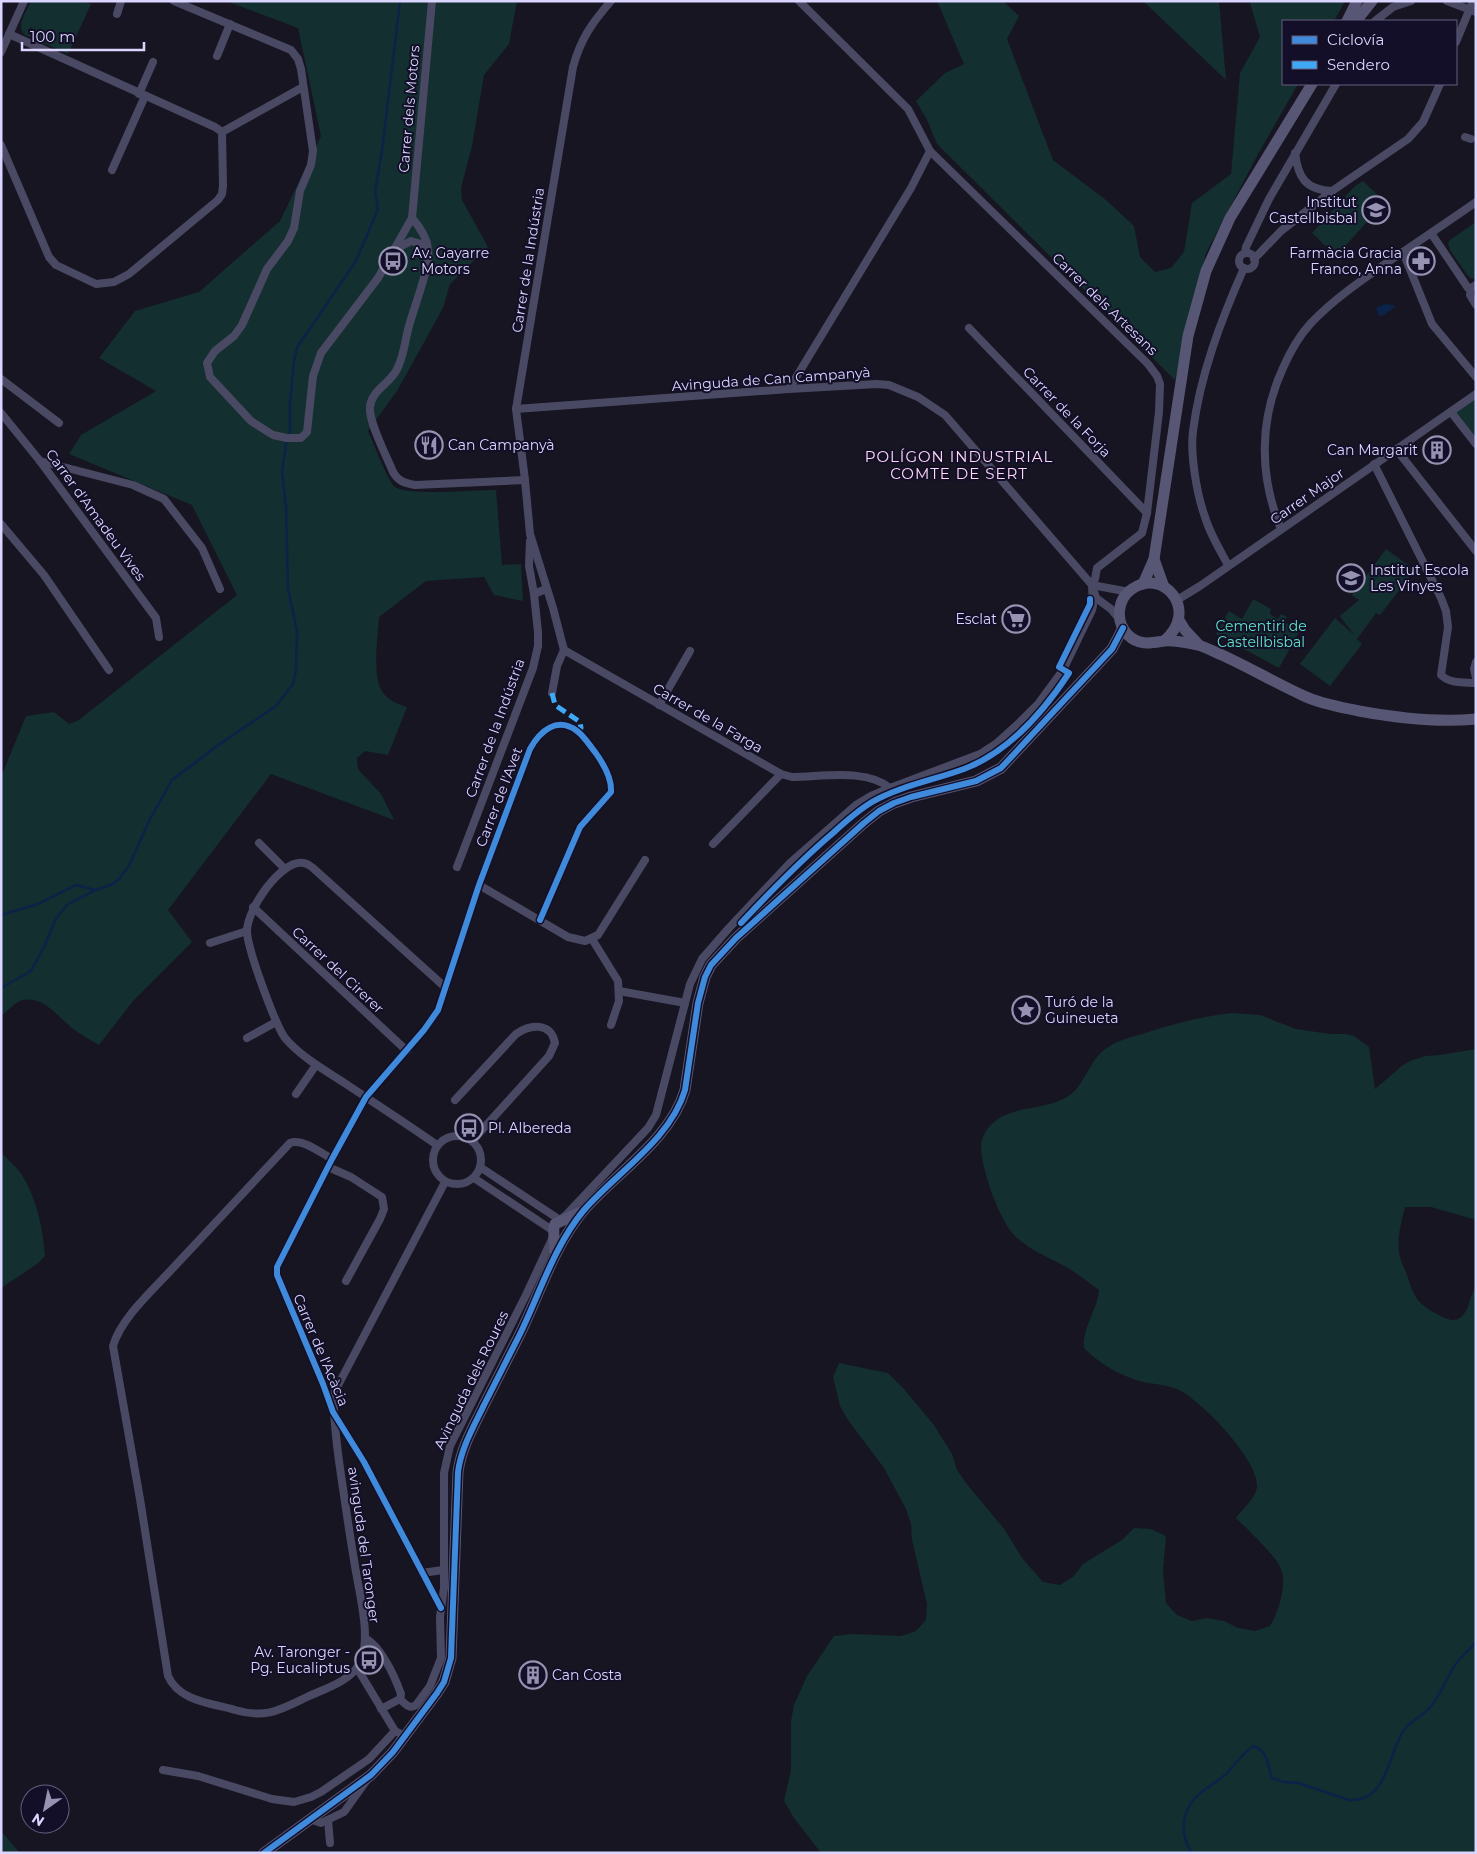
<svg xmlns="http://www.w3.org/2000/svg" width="1477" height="1854" viewBox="0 0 1477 1854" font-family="Montserrat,sans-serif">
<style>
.green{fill:#132f2f}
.water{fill:#0b2348}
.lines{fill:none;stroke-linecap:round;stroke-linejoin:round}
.stream{stroke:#0b2348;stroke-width:2.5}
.street{stroke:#4a4963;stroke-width:8}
.secondary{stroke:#585675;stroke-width:11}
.quiet{stroke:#3fa9f5;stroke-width:5;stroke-dasharray:10 5;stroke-linecap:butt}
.cycleway-casing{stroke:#130f28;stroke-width:9}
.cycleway{stroke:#408adc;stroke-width:6}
.labels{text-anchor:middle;stroke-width:4;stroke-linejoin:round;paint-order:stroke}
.street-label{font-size:14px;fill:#dad6ff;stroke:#130f28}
.poi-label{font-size:14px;fill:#dad6ff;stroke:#130f28;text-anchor:start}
.park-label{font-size:14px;fill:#5de4c0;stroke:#130f28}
.neighbourhood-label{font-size:15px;letter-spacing:1px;fill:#ffd8f2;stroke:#130f28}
</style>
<rect width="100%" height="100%" fill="#171522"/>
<!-- green -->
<g class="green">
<path d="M 31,1 L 84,1 L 91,4 L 68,54 L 25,35 C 15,26 27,11 31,1 Z"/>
<path d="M 226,1 L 517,1 L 509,44 L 484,75 L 472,146 L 461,188 L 462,200 L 488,247 L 450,284 L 443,308 L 397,391 L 368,431 C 373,442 388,481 395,487 C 408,496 477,490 496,490 L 502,565 L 521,564 L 523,601 L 494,595 L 484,577 L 426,581 L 379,617 C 378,637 371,679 384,694 C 390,701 398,704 407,707 L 388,755 L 365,751 L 357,758 L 358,769 L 381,794 L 394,820 L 271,774 L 168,910 L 192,942 L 133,1001 L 99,1045 C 90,1040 81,1035 72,1028 C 58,1017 44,996 23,1000 C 14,1002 8,1011 1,1016 L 1,777 L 26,716 L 54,712 L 69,724 L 79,720 L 237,595 L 192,505 L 69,454 L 81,435 L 156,391 L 99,358 L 135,311 L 199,292 L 280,221 L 321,136 L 298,28 Z"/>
<polygon points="937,1 1003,1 1019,16 1007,39 1053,160 1106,200 1134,226 1140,257 1155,272 1171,268 1184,252 1192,203 1231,174 1240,73 1260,37 1250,3 1252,1 1345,1 1334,21 1283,21 1283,84 1298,84 1257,156 1206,253 1175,380 937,144 927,120 916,101 945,73 964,64"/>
<polygon points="1143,1 1219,1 1226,80"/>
<polygon points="1363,181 1385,202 1336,256 1312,233 1355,186"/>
<polygon points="1476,222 1476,278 1472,279 1468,276 1450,250 1448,243 1450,240"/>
<polygon points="1476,394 1476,441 1451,412"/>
<polygon points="1386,549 1415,570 1380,615 1376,613 1357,639 1362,644 1330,686 1300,664 1335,618 1354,635 1340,616 1359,600 1352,595"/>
<polygon points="1253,599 1271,609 1270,614 1278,619 1281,614 1287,617 1284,622 1300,630 1279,668 1216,634 1229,611 1242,619"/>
<path d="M 1233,1013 L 1260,1015 L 1296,1029 L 1330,1034 L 1346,1034 L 1354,1036 L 1369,1047 L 1375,1089 L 1403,1065 L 1410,1061 L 1425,1056 L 1440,1055 L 1476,1049 L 1476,1220 L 1431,1207 L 1405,1207 C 1401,1223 1396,1241 1400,1257 C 1401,1263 1405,1269 1407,1275 C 1414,1297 1417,1304 1439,1315 C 1446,1319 1453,1322 1460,1318 C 1470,1311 1469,1296 1476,1287 L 1476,1853 L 821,1853 L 794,1818 L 784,1801 L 791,1770 L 791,1721 L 794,1705 L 807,1676 L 834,1636 L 851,1634 L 901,1636 L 916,1631 L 926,1620 L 927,1604 L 912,1540 L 911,1524 L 906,1509 L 884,1468 L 848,1420 L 840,1406 L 833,1377 L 839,1363 L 888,1373 L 903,1388 L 934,1425 L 952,1454 L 957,1470 L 966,1483 L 1005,1530 L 1022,1558 L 1043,1582 L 1060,1585 L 1073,1577 L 1083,1564 L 1122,1540 L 1134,1528 L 1151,1529 L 1166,1536 L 1163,1570 L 1166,1603 L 1177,1615 L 1192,1621 L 1207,1618 L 1224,1621 L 1238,1628 L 1255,1631 L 1270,1626 C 1279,1611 1288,1583 1280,1567 C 1275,1555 1246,1528 1236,1518 C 1242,1509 1256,1498 1257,1487 C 1259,1460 1200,1399 1177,1389 C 1166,1385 1154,1384 1143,1382 C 1123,1377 1099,1364 1084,1348 C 1082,1328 1097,1311 1099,1290 C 1090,1284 1081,1276 1071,1270 C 1053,1259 1032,1252 1016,1237 C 1000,1223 981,1168 981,1147 C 981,1138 986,1129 993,1123 C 1013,1104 1045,1112 1070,1095 C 1084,1085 1089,1062 1104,1050 C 1115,1041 1128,1038 1142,1034 C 1172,1024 1202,1016 1233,1013 Z"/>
<path d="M 1,1152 C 8,1160 16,1166 22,1175 C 37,1199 43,1229 45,1256 L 37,1264 L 1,1288 Z"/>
<polygon points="1,1831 20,1853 1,1853"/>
</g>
<!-- water -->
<polygon class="water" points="1386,304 1393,305 1395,307 1384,315 1379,316 1376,309 1379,306"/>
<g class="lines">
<!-- stream -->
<g class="stream">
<polyline points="1,915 38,904 76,885 95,890"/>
<polyline points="1,988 31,971 45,945 56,918 68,904 96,890 113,884 120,878 129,866 149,821 172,780 217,746 276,706 293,684 296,671 297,631 288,589 286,507 282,472 286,444 290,430 290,403 294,361 297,348 302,340 356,261 378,209 375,191 382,151 400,1"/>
<path d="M 1192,1853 C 1180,1836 1181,1814 1195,1798 C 1203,1789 1216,1783 1226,1774 C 1236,1765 1241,1753 1254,1746 C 1269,1753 1267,1764 1272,1778 L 1284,1782 L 1298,1783 L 1349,1800 C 1388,1803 1388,1752 1404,1730 C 1412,1719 1425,1715 1432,1705 C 1441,1693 1446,1680 1453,1668 C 1459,1658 1468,1651 1476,1642"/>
</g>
<!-- street -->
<g class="street">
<polyline points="174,1 291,50 298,59 301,69 313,151 311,165 300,191 294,228 288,241 267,269 242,325 234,336 215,351 207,363 210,377 251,421 273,435 287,438 301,438 307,432 313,376 321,353 378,278 412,218 432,1"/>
<polyline points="799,1 908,109 930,151 1148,364 1157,376 1160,384 1159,412 1147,513 1142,533 1097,568 1095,579 1092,585"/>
<polyline points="1447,1 1476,12"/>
<polyline points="117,14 121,1"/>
<polyline points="1375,21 1393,7 1411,1"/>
<polyline points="9,34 215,127 222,132"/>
<polyline points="1456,42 1473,1"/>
<polyline points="1,52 24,1"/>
<polyline points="217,56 230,24"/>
<polyline points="139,94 153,62"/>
<polyline points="222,132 303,87"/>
<polyline points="1465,137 1471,139"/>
<polyline points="1,145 49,257 56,265 96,284 114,282 129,274 218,200 222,194 223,186 222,132"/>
<path d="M 1295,153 C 1298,178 1306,190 1332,191"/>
<polyline points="112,170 145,96"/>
<path d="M 412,218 C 419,226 427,238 428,249 C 431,268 411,313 407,334 C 404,347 403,359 396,371 C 389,384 371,391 370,407 C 368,421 387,457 393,472 C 398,481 404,483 415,485 L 525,480"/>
<polyline points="1431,233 1468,288 1471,288 1476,285"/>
<polyline points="396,249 411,241 421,244 428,252"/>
<polyline points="1403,252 1432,324 1476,377"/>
<polyline points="1245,253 1246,247 1269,199 1336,84"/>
<circle cx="1247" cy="261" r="8"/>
<polyline points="1254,259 1281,231 1332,191 1408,139 1423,122 1440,84"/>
<polyline points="1471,288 1470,295 1476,305"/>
<polyline points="969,328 1147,513"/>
<polyline points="1,379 59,423"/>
<polyline points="789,389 911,188 930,151"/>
<polyline points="516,409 789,389 877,384 889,385 918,397 945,415 1092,585 1096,598 1111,609 1120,620"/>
<polyline points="1451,412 1476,444"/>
<polyline points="1,413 40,461 156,618 159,637"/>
<polyline points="1396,449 1476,551"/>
<polyline points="40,461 133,485 164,499 202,548 220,589"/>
<path d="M 1374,464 L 1441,598 L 1446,611 L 1448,627 L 1441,675 C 1450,684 1464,682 1476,683"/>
<polyline points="1,524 44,575 109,670"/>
<path d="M 1281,529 C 1259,476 1259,420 1283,368 C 1290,352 1299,336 1311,323 C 1333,300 1359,282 1385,264 C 1416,243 1446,223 1476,202"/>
<polyline points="530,541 529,566 534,594"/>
<path d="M 1228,565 C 1220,550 1210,534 1205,517 C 1197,495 1190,455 1193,431 C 1200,375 1221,320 1244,268"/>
<polyline points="1092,585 1129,592"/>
<polyline points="1177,600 1200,586 1476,394"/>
<path d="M 564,650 L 553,608 L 530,534 L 525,480 L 516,409 L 573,67 C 581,38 592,23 611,1"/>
<path d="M 564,650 L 781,774 L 792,777 C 822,777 866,768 890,788"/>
<polyline points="1476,662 1474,669 1476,678"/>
<polyline points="552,693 557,666 564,650"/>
<polyline points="659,705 690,651"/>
<polyline points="259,843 284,868"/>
<polyline points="713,844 781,774"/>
<polyline points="457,867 533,668 538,646 538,632 534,594 546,589"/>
<polyline points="479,885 568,937 585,941 598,935 645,860"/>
<polyline points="253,907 407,1051"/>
<polyline points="592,939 618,981 619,1001 611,1025"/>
<polyline points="210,943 247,931"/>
<polyline points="619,991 685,1003"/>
<polyline points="247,1038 276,1022"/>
<polyline points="296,1094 316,1065"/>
<path d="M 455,1100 L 516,1034 C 530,1024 551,1022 555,1043 L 549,1056 L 472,1141"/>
<circle cx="457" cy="1160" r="24"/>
<path d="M 437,1145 C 407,1124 376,1104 346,1084 C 325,1070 301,1057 285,1038 C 275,1024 247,948 247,931 C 247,910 280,860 303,863 C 307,863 310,866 313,868 L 446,988"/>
<path d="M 332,1159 C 321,1153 302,1138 290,1143 C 251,1185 212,1226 173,1268 C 153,1290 121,1318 113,1346 L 140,1499 L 168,1676 C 179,1701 211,1703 235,1710 C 266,1719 280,1710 307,1697 C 324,1689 351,1681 360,1663 C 372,1638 359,1593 355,1566 C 349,1531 344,1496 339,1461 C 336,1438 333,1416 334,1393 L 445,1182"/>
<polyline points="328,1167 351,1177 382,1197 384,1209 380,1219 346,1281"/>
<polyline points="480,1167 560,1220 567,1214 648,1128 656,1115 690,984 702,959 729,928 790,863 856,805 871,796 890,788 980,754 997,743 1018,724 1038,704 1063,670 1092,610 1093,606 1092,585"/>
<polyline points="474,1178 552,1230"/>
<polyline points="422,1573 443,1570"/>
<path d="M 441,1608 L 364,1462 L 333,1412 L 323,1384 L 277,1275 L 277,1267 L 332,1159 L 366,1097 L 424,1030 L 438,1010 L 479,885 L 530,749 C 540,731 557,716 577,731 C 584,736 590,746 595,752 C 603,763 612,778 611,792 L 580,827 L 540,920"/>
<path d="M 365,1638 C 381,1646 395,1677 401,1694 L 400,1699"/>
<polyline points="357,1668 395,1731 399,1733"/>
<path d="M 400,1699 C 404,1703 410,1710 416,1705 L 430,1686 L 441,1658 L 440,1617 L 444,1588 L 444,1473 L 450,1446 L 526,1295 L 553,1237"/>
<polyline points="381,1709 400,1699"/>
<polyline points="163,1770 198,1776 272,1799 294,1802 311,1797 321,1792 369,1759 395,1731"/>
<polyline points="310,1819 321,1823 344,1812 367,1780"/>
<polyline points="328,1820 330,1843"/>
</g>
<!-- secondary -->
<g class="secondary">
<polyline points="1347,21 1357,1"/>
<polyline points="1356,21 1372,1"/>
<polyline points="1154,559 1164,587"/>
<polyline points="1143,584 1154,559 1188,336 1206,271 1230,218 1312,84"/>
<polyline points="1179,620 1185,630 1199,645"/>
<path d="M 1164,641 C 1200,611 1164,567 1132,589 C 1117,599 1115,622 1128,635 C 1139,646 1151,643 1164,641 C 1173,640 1188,643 1198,645 C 1206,647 1214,652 1222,655 C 1250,668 1276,683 1304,696 C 1321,704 1340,707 1359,711 C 1397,718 1436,723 1476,719"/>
<path d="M 555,1252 C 555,1244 552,1230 555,1224 L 581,1212"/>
<path d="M 264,1853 L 371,1775 L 393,1752 L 437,1693 L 444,1682 L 451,1658 L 458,1472 C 461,1448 474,1426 484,1405 C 496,1381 508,1358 520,1334 C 540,1293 554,1246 584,1210 C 616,1173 671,1139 685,1090 L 698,1003 L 705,977 L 711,965 L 736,938 L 864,823 L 879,811 L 894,803 L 911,797 L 976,781 L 1001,768 L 1112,649 L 1123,628"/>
</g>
<!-- quiet -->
<polyline class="quiet" points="552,693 555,705 580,722 581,728 578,731"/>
<!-- cycleway casing -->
<g class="cycleway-casing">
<g id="cycleway">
<path d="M 741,923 C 770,892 800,861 833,833 C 845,822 857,811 872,802 C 900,786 934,780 964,769 C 1009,752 1044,711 1069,673 L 1059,667 L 1090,604 L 1090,599"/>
<path d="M 441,1608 L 364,1462 L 333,1412 L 323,1384 L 277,1275 L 277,1267 L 332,1159 L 366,1097 L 424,1030 L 438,1010 L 479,885 L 530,749 C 540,731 557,716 577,731 C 584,736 590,746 595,752 C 603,763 612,778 611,792 L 580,827 L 540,920"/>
<path d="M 264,1853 L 371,1775 L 393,1752 L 437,1693 L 444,1682 L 451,1658 L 458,1472 C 461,1448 474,1426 484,1405 C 496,1381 508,1358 520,1334 C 540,1293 554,1246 584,1210 C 616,1173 671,1139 685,1090 L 698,1003 L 705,977 L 711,965 L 736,938 L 864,823 L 879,811 L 894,803 L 911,797 L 976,781 L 1001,768 L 1112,649 L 1123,628"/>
</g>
</g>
<!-- cycleway -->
<use href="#cycleway" class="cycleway"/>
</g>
<!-- icons -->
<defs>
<g id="school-ring" transform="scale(1.4375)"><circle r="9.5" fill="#130f28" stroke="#9692b2" stroke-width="1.5"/><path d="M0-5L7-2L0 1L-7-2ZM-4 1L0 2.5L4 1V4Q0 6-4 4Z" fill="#9692b2"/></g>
<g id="bus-ring" transform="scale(1.4375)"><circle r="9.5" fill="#130f28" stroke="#9692b2" stroke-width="1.5"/><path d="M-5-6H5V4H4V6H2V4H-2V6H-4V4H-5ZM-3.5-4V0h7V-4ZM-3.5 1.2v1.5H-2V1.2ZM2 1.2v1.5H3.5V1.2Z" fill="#9692b2"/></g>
<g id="pharmacy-ring" transform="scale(1.4375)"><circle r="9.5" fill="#130f28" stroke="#9692b2" stroke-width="1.5"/><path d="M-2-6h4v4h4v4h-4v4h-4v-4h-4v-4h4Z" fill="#9692b2"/></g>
<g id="restaurant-ring" transform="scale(1.4375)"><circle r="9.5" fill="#130f28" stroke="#9692b2" stroke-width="1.5"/><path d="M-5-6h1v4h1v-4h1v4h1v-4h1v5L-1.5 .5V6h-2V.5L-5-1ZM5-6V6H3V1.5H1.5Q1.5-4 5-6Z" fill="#9692b2"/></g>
<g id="building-ring" transform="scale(1.4375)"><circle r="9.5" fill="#130f28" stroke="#9692b2" stroke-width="1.5"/><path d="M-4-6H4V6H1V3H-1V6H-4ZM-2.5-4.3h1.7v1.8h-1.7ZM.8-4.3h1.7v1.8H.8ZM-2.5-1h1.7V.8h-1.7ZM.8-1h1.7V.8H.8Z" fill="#9692b2"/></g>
<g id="supermarket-ring" transform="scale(1.4375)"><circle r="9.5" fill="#130f28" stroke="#9692b2" stroke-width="1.5"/><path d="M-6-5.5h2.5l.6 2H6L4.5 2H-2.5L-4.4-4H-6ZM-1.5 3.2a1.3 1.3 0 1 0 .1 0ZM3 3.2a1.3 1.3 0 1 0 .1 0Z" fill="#9692b2"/></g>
<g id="sight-ring" transform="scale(1.4375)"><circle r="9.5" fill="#130f28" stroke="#9692b2" stroke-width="1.5"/><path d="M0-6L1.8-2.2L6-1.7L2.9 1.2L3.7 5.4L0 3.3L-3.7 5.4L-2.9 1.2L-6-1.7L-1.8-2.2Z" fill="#9692b2"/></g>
</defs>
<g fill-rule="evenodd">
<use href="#school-ring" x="1376" y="210"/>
<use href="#bus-ring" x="393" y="261"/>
<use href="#pharmacy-ring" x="1421" y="261"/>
<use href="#restaurant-ring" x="429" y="445"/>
<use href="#building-ring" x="1437" y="450"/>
<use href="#school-ring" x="1351" y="578"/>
<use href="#supermarket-ring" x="1016" y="619"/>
<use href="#sight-ring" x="1026" y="1010"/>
<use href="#bus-ring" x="469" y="1128"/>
<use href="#bus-ring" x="369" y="1660"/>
<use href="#building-ring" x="533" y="1675"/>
</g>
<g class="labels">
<!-- street labels -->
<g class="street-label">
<text transform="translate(409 109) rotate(-85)" y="5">Carrer dels Motors</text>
<text transform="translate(528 260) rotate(-81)" y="5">Carrer de la Indústria</text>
<text transform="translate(1105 304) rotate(44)" y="5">Carrer dels Artesans</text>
<text transform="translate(771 379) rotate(-4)" y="5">Avinguda de Can Campanyà</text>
<text transform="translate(1067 412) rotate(46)" y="5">Carrer de la Forja</text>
<text transform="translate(1307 496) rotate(-35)" y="5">Carrer Major</text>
<text transform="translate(96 515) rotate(54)" y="5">Carrer d'Amadeu Vives</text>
<text transform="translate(708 718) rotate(30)" y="5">Carrer de la Farga</text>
<text transform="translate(495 728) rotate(-70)" y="5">Carrer de la Indústria</text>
<text transform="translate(499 797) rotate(-69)" y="5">Carrer de l'Avet</text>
<text transform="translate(338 970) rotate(43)" y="5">Carrer del Cirerer</text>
<text transform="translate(321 1350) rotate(67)" y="5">Carrer de l'Acàcia</text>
<text transform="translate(471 1380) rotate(-64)" y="5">Avinguda dels Roures</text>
<text transform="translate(364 1545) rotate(82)" y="5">avinguda del Taronger</text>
</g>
<!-- poi labels -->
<g class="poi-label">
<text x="1357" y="207" text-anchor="end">Institut<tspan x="1357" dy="16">Castellbisbal</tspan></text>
<text x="412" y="258">Av. Gayarre<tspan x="412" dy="16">- Motors</tspan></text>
<text x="1402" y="258" text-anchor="end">Farmàcia Gracia<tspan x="1402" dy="16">Franco, Anna</tspan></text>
<text x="448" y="450">Can Campanyà</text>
<text x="1418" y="455" text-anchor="end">Can Margarit</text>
<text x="1370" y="575">Institut Escola<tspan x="1370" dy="16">Les Vinyes</tspan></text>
<text x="997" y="624" text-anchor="end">Esclat</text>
<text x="1045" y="1007">Turó de la<tspan x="1045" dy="16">Guineueta</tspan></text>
<text x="488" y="1133">Pl. Albereda</text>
<text x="350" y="1657" text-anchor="end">Av. Taronger -<tspan x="350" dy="16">Pg. Eucaliptus</tspan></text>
<text x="552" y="1680">Can Costa</text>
</g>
<!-- park labels -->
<g class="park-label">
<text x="1261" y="631">Cementiri de<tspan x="1261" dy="16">Castellbisbal</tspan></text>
</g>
<!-- neighbourhood labels -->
<g class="neighbourhood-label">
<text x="959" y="462">POLÍGON INDUSTRIAL<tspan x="959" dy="17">COMTE DE SERT</tspan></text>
</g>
</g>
<!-- border -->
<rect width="1477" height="1854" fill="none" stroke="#dad6ff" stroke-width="5"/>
<!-- legend -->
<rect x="1282" y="20" width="175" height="65" fill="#130f28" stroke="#635f7e"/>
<rect x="1292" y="36" width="25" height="8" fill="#408adc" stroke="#635f7e"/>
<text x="1327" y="45" font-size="15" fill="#dad6ff">Ciclovía</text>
<rect x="1292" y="61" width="25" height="8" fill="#3fa9f5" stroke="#635f7e"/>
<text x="1327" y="70" font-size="15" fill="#dad6ff">Sendero</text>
<!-- north arrow -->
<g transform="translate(45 1809) rotate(213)"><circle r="24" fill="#130f28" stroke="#635f7e"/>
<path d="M0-4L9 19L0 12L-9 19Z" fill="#9692b2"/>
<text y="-8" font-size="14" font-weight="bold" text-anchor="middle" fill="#dad6ff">N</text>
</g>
<!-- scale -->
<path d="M22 42v8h122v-8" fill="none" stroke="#dad6ff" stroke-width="2.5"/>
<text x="30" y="42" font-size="15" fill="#dad6ff" stroke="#130f28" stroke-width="4" paint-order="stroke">100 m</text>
</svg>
